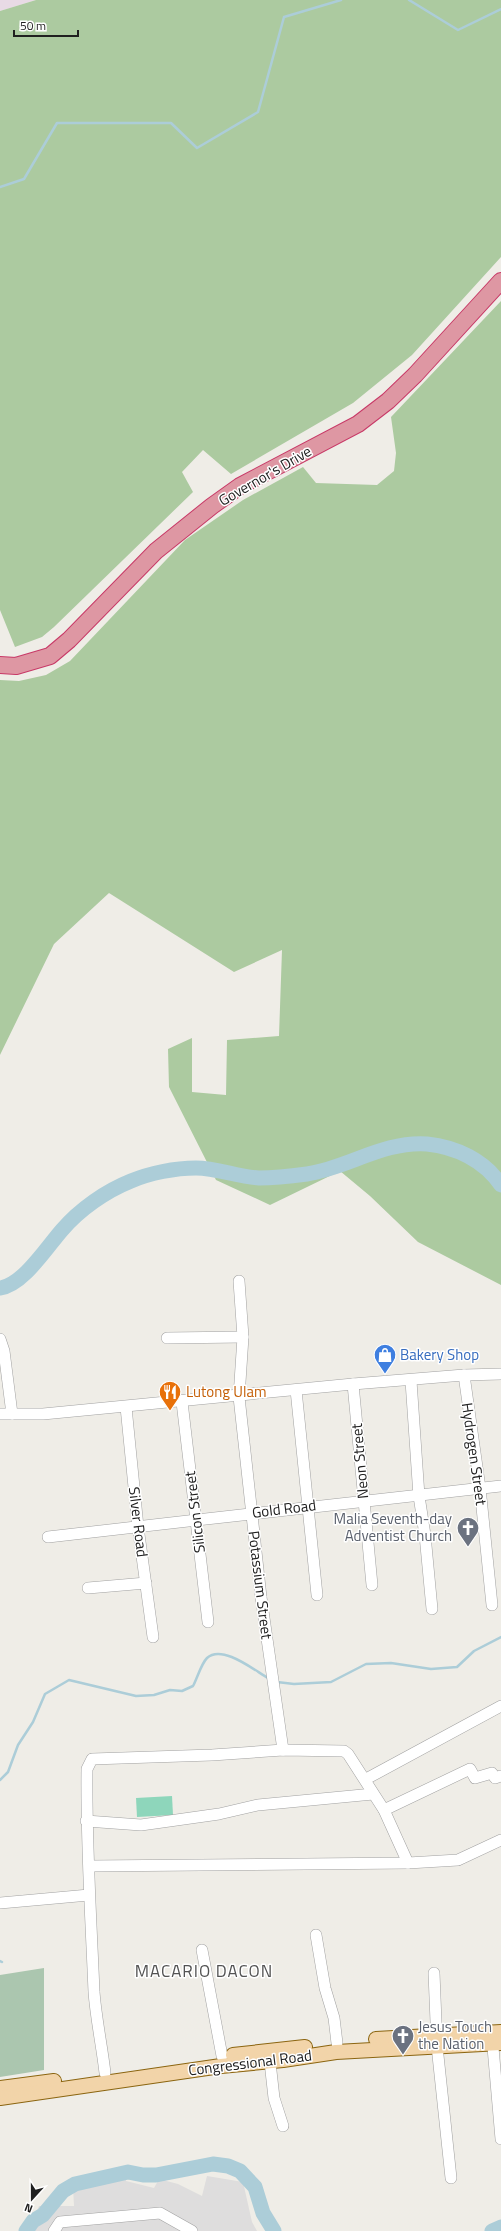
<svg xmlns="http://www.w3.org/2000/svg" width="501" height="2231" viewBox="0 0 501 2231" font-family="'Titillium Web',sans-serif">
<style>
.residential{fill:#dedddd}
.industrial{fill:#e8dae5}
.forest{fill:#accaa0}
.cemetery{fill:#abc6af}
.pitch{fill:#8ed6bb}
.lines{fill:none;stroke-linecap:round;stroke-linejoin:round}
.stream{stroke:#accdd8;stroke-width:2.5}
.river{stroke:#accdd8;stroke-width:15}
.minor-casing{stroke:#a1a1a1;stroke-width:12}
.major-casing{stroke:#8b6510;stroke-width:16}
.highway-casing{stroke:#c83967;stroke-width:18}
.minor{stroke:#fff;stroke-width:11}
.major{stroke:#f2d4a9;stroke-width:14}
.highway{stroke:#de97a3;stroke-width:16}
.labels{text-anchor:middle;stroke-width:3;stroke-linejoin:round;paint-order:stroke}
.street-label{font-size:15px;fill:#202020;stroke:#fff}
.shop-label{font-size:15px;fill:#366cbe;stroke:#fff;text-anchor:start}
.food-label{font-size:15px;fill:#c56008;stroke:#fff;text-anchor:start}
.worship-label{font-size:15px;fill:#5b616d;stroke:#fff;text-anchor:end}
.quarter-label{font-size:17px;letter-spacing:1px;fill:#535353;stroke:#fff}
</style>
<rect width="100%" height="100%" fill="#efede7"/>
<!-- residential -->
<polygon class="residential" points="126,2175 126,2181 154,2188 159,2179 178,2184 202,2196 207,2176 243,2182 252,2222 257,2231 28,2231 39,2206 74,2206 73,2187"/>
<!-- industrial -->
<polygon class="industrial" points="0,0 36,0 0,11"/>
<!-- forest -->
<g class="forest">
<polygon points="36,0 501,0 501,257 412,355 353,403 231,474 203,450 182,472 193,492 54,627 42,637 15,647 0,610 0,11"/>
<polygon points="501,301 501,1285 418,1242 370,1196 340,1171 270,1205 216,1180 169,1087 168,1049 192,1038 192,1092 226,1095 227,1040 279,1036 282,950 234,972 109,893 54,944 0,1055 0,680 19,681 46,675 70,661 185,540 243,500 303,467 316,483 377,485 394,471 396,453 391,417"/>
</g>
<!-- cemetery -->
<polygon class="cemetery" points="44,1968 44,2070 0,2077 0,1975"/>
<!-- pitch -->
<polygon class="pitch" points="172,1796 173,1815 137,1817 136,1798"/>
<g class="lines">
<!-- stream -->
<g class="stream">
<polyline points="409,0 458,30 501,9"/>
<polyline points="0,187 24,179 57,123 171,123 197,148 258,112 284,17 341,0"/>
<polyline points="277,1682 294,1684 331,1682 366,1664 391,1663 431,1669 457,1667 474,1651 501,1637"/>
<path d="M 0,1780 L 8,1772 L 18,1745 L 33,1722 L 45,1694 L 69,1680 L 136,1696 L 154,1695 L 170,1690 L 182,1691 L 193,1686 C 197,1679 201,1664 207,1658 C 222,1644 254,1670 268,1678"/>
<polyline points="0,1961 2,1962"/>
</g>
<!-- river -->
<g class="river">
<path d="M 0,1288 C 23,1285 47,1247 62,1230 C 80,1209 106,1191 131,1181 C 150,1173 175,1168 196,1168 C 217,1168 238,1177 259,1178 C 275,1178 292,1176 307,1174 C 348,1168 383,1141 427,1144 C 456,1147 484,1160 501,1185"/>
<polyline points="26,2231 33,2221 43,2215 63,2191 75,2184 128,2172 143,2175 156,2175 213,2164 228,2166 240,2171 255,2187 263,2213 274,2231"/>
<polyline points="492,2231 501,2227"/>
</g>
<!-- minor casing -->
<g class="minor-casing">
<g id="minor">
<polyline points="239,1281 243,1337 239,1397 261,1597 283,1750"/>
<polyline points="167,1338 243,1337"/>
<polyline points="0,1339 4,1351 12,1414"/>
<polyline points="464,1375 480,1488 492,1605"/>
<polyline points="411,1381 419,1496 425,1535 432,1609"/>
<polyline points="353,1384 372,1585"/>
<polyline points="296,1390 317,1595"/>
<polyline points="182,1402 208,1622"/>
<polyline points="126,1407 138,1527 153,1637"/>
<polyline points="0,1414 43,1414 353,1384 464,1375 501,1374"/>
<path d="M 48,1537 C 199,1520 350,1502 501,1486"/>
<polyline points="88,1588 146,1583"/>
<polyline points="366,1779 501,1706"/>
<polyline points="384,1810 470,1769 475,1778 492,1773 495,1778 501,1776"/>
<polyline points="86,1821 141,1825 219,1814 258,1805 373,1794"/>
<polyline points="90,1866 408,1863 458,1860 501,1840"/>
<polyline points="0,1903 89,1895"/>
<polyline points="316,1935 325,1988 334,2018 337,2043"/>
<polyline points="202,1950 222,2056"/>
<polyline points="434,1973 437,2046 451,2178"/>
<polyline points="492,2036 501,2139"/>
<polyline points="270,2062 274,2098 283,2126"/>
<path d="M 105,2073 C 102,2046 96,2019 94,1992 C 91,1918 86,1843 87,1769 L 92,1759 L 212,1755 L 283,1750 L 344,1751 L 348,1754 L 384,1810 L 408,1863"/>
<polyline points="54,2231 60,2222 160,2213 192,2231"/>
</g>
</g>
<!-- major casing -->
<g class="major-casing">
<g id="major">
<polyline points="376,2039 501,2032"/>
<polyline points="233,2055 305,2047"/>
<polyline points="0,2088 54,2081"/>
<polyline points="0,2098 221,2066 283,2060 336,2052 501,2043"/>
</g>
</g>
<!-- highway casing -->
<g class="highway-casing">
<polyline id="highway" points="0,665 16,666 50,656 69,640 156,551 212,506 240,486 358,424 388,401 415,375 501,281"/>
</g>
<!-- minor -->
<use href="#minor" class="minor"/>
<!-- major -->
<use href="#major" class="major"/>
<!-- highway -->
<use href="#highway" class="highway"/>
</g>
<!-- icons -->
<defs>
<g id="shop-pin" transform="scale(1.15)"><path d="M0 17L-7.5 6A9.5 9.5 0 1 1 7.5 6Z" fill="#3f7fe0" stroke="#fff"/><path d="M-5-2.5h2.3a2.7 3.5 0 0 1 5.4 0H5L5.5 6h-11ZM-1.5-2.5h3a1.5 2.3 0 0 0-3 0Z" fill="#fff"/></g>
<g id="restaurant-pin" transform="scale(1.15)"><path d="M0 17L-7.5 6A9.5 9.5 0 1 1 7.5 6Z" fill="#e8710a" stroke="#fff"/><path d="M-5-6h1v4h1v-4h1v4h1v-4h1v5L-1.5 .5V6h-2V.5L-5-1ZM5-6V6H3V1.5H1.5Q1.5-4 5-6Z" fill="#fff"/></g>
<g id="church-pin" transform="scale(1.15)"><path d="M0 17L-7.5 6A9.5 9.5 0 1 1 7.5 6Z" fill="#6b7280" stroke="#fff"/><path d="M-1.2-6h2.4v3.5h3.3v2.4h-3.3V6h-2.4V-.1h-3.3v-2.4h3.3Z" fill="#fff"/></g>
</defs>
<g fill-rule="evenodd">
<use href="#shop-pin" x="385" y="1355"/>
<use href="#restaurant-pin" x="170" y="1392"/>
<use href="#church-pin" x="468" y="1528"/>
<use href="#church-pin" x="403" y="2036"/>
</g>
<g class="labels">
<!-- street labels -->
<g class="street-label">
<text transform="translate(265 476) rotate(-30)" y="5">Governor's Drive</text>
<text transform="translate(474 1454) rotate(82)" y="5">Hydrogen Street</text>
<text transform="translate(360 1461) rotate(-95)" y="5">Neon Street</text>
<text transform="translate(284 1509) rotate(-7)" y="5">Gold Road</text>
<text transform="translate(195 1512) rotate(-97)" y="5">Silicon Street</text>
<text transform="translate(138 1522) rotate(83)" y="5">Silver Road</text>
<text transform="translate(260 1585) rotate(83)" y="5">Potassium Street</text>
<text transform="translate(250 2063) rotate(-7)" y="5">Congressional Road</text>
</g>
<!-- shop labels -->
<g class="shop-label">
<text x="400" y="1360">Bakery Shop</text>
</g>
<!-- food labels -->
<g class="food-label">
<text x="186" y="1397">Lutong Ulam</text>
</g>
<!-- worship labels -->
<g class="worship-label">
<text x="452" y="1524">Malia Seventh-day<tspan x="452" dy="17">Adventist Church</tspan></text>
<text x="418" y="2032" text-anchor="start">Jesus Touch<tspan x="418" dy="17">the Nation</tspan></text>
</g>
<!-- quarter labels -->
<g class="quarter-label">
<text x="204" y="1977">MACARIO DACON</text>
</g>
</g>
<!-- north arrow -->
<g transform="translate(32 2199) rotate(201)" stroke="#ffffff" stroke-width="3" paint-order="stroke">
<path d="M0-3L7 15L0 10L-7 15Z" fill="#202020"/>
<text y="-6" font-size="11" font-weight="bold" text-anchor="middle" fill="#202020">N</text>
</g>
<!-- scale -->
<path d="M14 30v6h64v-6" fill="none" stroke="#202020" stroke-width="2"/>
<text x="20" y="30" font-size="12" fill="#202020" stroke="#ffffff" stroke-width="3" paint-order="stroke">50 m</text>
</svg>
